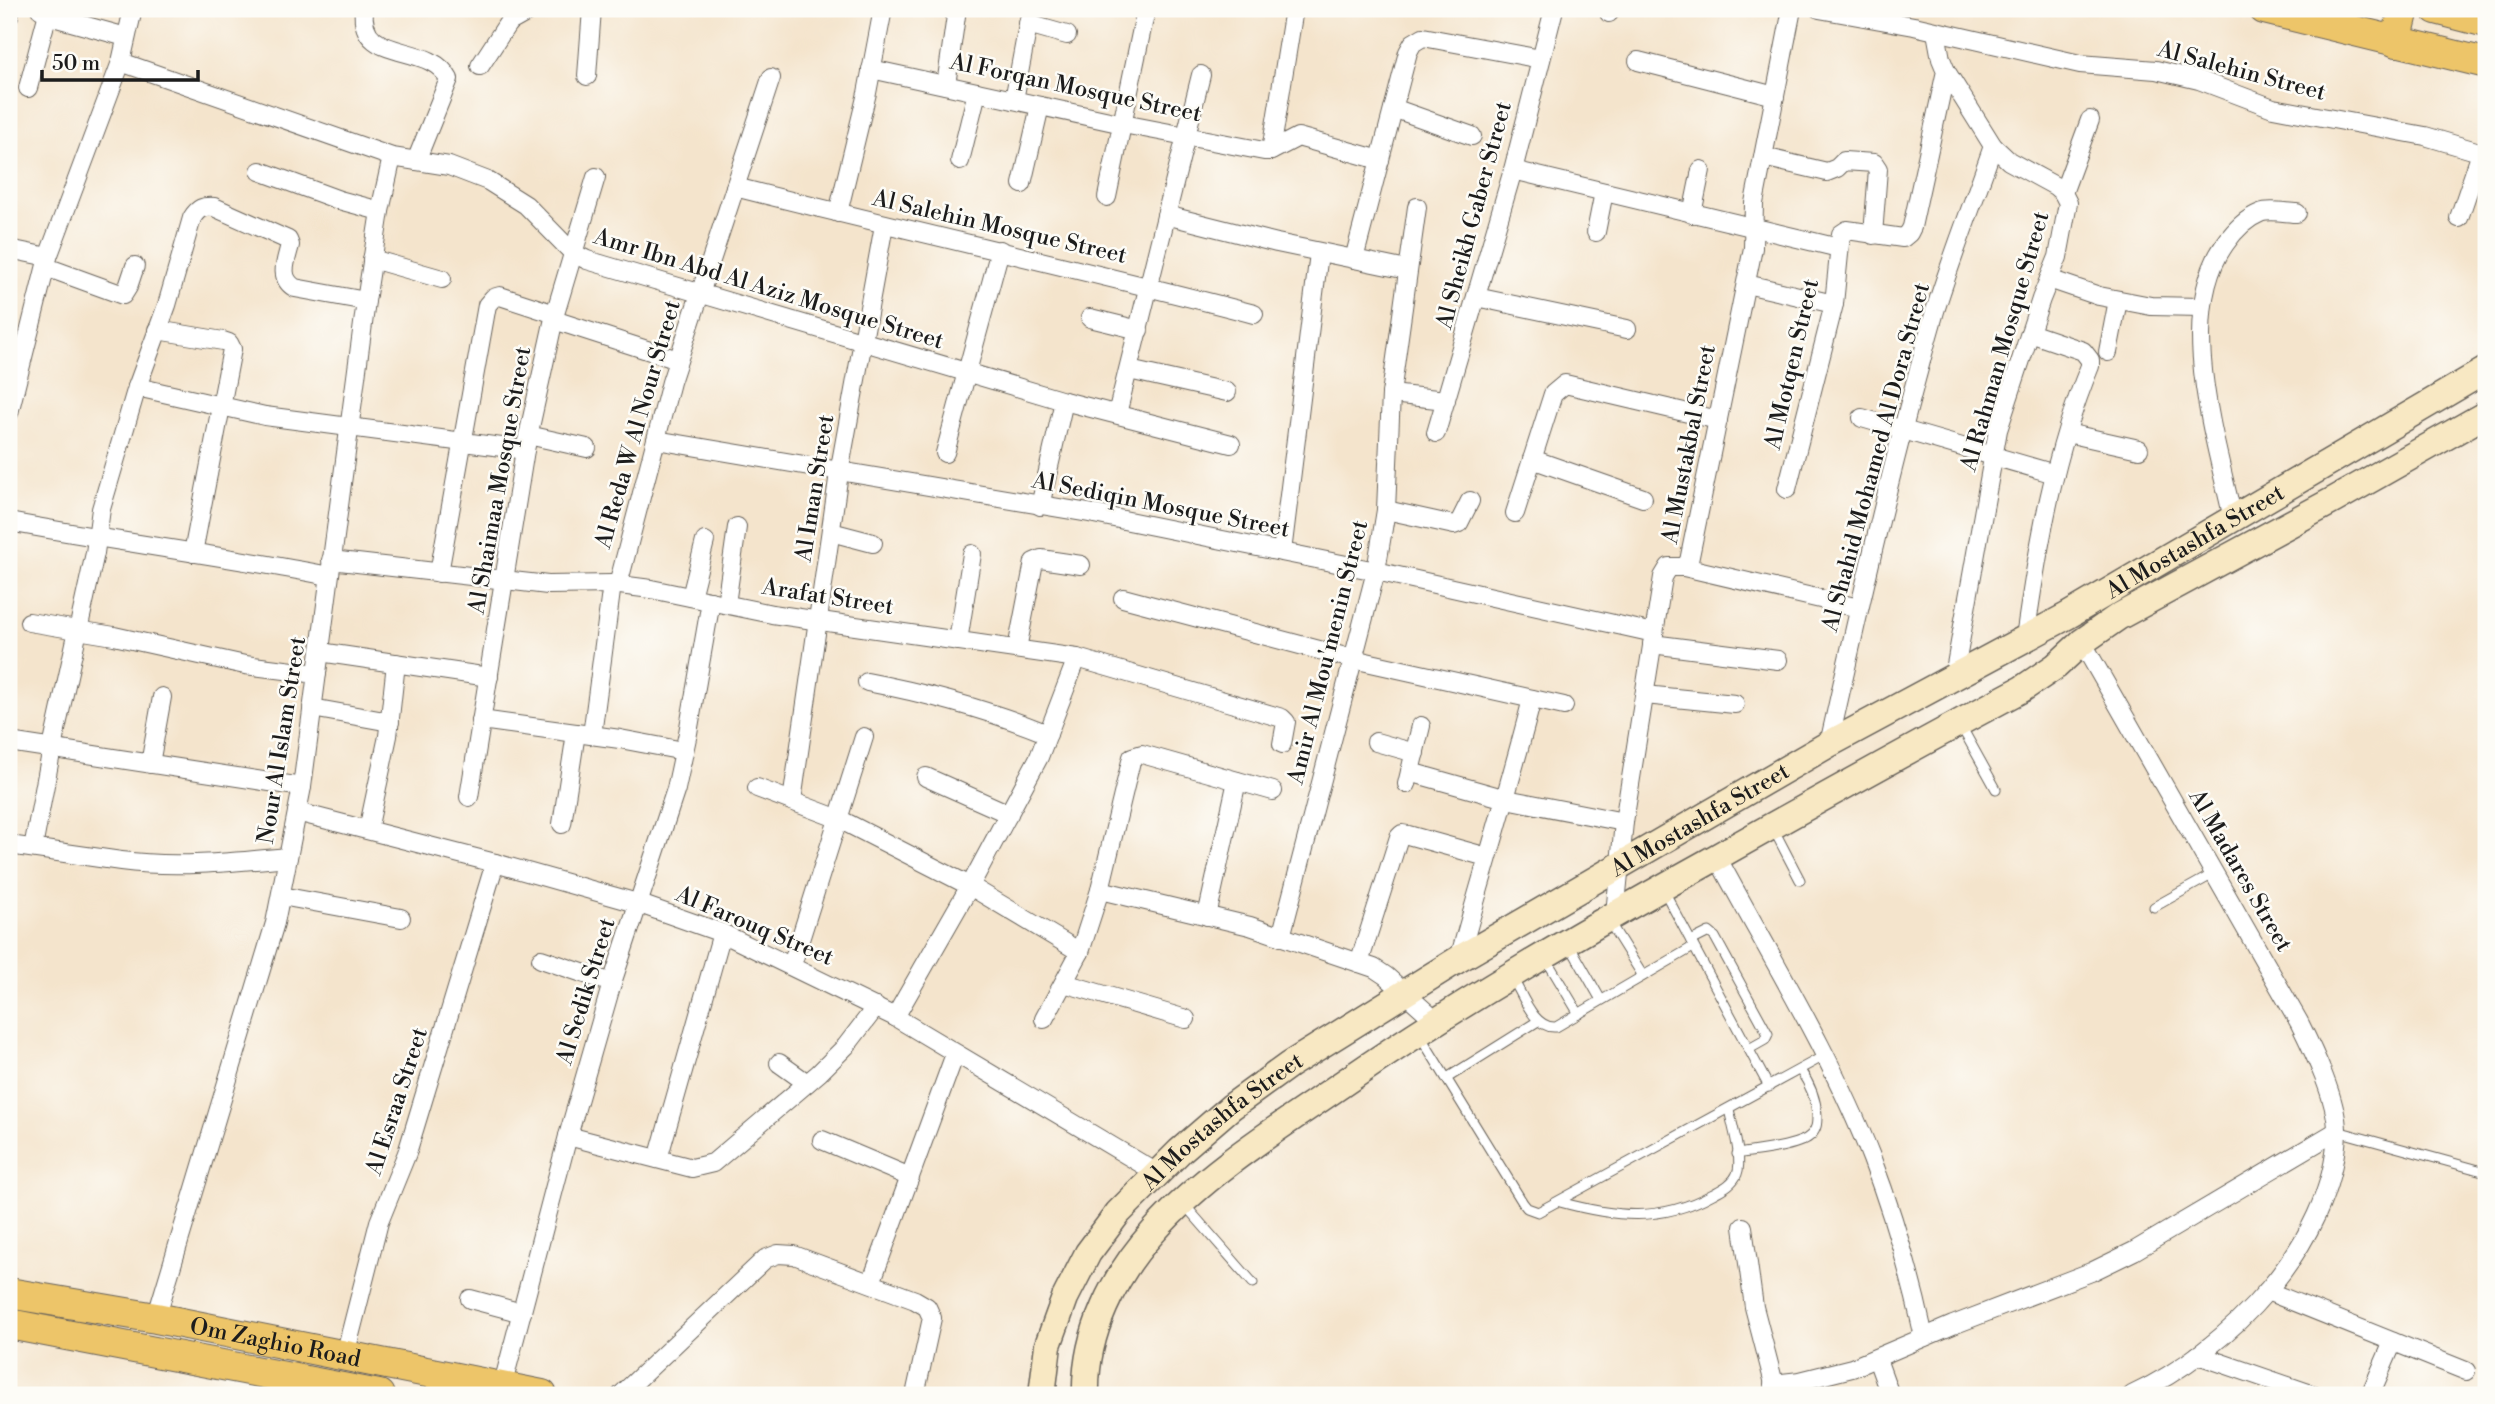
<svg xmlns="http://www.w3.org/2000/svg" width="2495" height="1404" viewBox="0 0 2495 1404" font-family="'Libre Bodoni',serif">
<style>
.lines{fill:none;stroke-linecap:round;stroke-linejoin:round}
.lane-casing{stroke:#68625a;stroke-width:11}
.street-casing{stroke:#68625a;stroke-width:20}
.secondary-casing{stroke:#68625a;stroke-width:29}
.primary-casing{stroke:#68625a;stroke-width:32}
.lane{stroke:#fff;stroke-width:9}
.street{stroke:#fff;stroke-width:18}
.secondary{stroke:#f8e8c3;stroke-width:26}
.primary{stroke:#edc569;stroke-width:30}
.labels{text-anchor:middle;stroke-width:5;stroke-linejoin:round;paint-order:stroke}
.street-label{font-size:23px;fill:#1c1c1c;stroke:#fdfcf7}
</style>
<rect width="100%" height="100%" fill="#fdfcf7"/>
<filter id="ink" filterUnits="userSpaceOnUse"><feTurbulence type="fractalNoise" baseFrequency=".0143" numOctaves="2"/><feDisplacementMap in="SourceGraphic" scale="14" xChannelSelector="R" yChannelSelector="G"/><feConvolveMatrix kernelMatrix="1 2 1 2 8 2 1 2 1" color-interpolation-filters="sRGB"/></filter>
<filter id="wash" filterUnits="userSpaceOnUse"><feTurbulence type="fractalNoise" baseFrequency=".00686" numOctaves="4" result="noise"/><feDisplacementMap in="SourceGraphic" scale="28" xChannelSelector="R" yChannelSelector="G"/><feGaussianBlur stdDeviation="1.57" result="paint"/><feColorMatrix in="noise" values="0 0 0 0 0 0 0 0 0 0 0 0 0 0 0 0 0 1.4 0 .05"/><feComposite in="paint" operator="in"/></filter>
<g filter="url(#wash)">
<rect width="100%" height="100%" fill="#f4e4cc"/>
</g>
<g filter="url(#ink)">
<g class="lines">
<!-- lane casing -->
<g class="lane-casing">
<g id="lane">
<polyline points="1961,726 1996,789"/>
<polyline points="1773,828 1800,880"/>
<polyline points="1663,889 1769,1087"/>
<polyline points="2154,907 2215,873"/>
<polyline points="1608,920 1643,976"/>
<polyline points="1691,941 1709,932 1715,937 1768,1034 1765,1040 1749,1049"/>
<polyline points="1569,944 1601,1000"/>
<polyline points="1546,959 1579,1014"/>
<path d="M 1513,979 C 1523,996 1534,1029 1556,1027 L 1693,947"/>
<polyline points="1419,1034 1523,1203 1527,1208 1538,1212 1824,1056"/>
<polyline points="1447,1078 1538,1021"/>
<polyline points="2337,1131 2486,1172"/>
<path d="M 1737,1154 C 1754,1151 1800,1147 1811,1135 C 1817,1129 1817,1123 1817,1115 C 1816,1097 1810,1084 1800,1070"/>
<path d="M 1560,1202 C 1614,1217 1661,1223 1713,1194 C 1722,1189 1733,1184 1737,1174 C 1743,1159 1732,1125 1729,1109"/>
<polyline points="1183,1203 1253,1283"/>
</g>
</g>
<!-- street casing -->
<g class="street-casing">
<g id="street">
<polyline points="40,9 57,18 126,37"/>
<path d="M 364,9 C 358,65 429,40 449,79 L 416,161"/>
<polyline points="1819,9 1914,26 2080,64 2156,70 2199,80 2273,108 2425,136 2486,154"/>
<polyline points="1609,13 1610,9"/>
<polyline points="9,16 10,9"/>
<polyline points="1028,24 1067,35"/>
<polyline points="1638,61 1775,96"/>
<polyline points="121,62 392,157 449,166 488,181 526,205 573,253 587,260 1064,401 1231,444"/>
<polyline points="480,66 508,23 533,9"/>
<polyline points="871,69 1123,124 1264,151 1271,151 1298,137 1380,160"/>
<polyline points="1946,71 1993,146 2009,161 2055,186 2063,193 2068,203 2058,257 2041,299 1998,430 1954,676"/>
<polyline points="587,76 592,9"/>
<polyline points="946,85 957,9"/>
<polyline points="28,88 48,13"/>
<polyline points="1014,100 1031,9"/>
<polyline points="1393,108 1472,136"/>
<polyline points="1271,151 1294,9"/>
<polyline points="1763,157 1827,172 1837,168 1844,161 1874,163 1878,169 1873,235"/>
<polyline points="960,161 977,92"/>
<polyline points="1513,170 1839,248"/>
<polyline points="260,171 339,200 380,211"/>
<polyline points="1022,184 1040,106"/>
<path d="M 735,187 C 908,231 1082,269 1254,314"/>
<polyline points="2063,193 2090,120"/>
<polyline points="1107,197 1146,9"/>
<polyline points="838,213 867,93 883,9"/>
<polyline points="1692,214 1701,170"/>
<polyline points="1166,215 1277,243 1407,270"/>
<polyline points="2459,218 2481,153"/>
<polyline points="1596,232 1604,192"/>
<polyline points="9,249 48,257"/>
<polyline points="372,259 442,279"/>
<polyline points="1354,259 1408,52 1413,43 1423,37 1541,59"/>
<polyline points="46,267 123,295 128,287 135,266"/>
<polyline points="2049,279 2099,296 2151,306 2202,307"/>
<polyline points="1746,284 1834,304"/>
<polyline points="1476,297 1627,329"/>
<polyline points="1090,318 1139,330"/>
<polyline points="554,320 678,360"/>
<polyline points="157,330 223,341 229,343 232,349 193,553"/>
<polyline points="2108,352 2118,300"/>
<polyline points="1129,370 1227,392"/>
<polyline points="137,387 265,416 525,450"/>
<polyline points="1391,394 1446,400"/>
<polyline points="9,413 48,257 121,62 133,9"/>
<polyline points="1117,414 1201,75"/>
<polyline points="1862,418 2055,474"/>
<polyline points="1436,433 1513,170 1554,9"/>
<polyline points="2067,433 2139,449"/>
<polyline points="528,435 587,448"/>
<polyline points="656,440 1089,513 1376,571 1654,633"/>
<polyline points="945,453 1000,250"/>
<polyline points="1532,459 1643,498"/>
<polyline points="1787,489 1834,304 1841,234 1847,230 1903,238 1909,233 1912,227 1946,71 1941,59 1936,32"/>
<polyline points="1040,506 1064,401"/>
<polyline points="1386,510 1454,525 1459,523 1470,501"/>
<polyline points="1515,513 1553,394 1565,384 1718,420"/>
<path d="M 2233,519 C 2216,440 2175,315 2225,244 C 2234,231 2245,219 2260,213 C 2270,209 2287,213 2297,213"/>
<path d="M 9,522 C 115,542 223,555 329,576"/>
<polyline points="831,532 873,543"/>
<polyline points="1282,552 1319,253"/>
<polyline points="331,560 548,585 612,584 651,589 772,614 1077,658 1282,718 1286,722 1282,744"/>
<polyline points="1684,567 1859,608"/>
<polyline points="439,573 487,305 493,298 500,296 555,314"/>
<polyline points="618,585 671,382 771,78"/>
<polyline points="691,597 705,541"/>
<polyline points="1123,598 1353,659 1564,706"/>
<polyline points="726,604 737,527"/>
<polyline points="29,622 114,636 245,665 317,674"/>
<path d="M 2025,638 C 2038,545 2054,453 2090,366 L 2090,360 L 2083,351 L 2030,333"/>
<polyline points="958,641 972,554"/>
<path d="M 2082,642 L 2299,1022 C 2313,1050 2338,1101 2337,1133 C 2332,1245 2228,1350 2132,1395"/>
<polyline points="1652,644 1778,660"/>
<polyline points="1017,649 1034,562 1041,559 1081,565"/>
<polyline points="320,652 489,677"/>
<path d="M 867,682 C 930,694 989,710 1048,734"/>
<polyline points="1645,695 1735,704"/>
<polyline points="312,708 390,722"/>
<polyline points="481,720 620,739 684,751"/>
<polyline points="592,735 612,584"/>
<polyline points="9,742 302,787"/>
<polyline points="1376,742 1415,753"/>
<path d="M 1829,744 C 1861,599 1894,454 1935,311 C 1952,256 1974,201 1993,146"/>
<polyline points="150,764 162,697"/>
<polyline points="1410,772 1506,799 1624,822"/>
<polyline points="926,777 1009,814"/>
<polyline points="1407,784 1421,726"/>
<polyline points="757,788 839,819 970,886 1080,952"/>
<polyline points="469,797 525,450 555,314 596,177"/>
<polyline points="792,801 839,473 884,225"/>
<polyline points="297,812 495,863 637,903 722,933 895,1017 1157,1173"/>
<polyline points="562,824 576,733"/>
<polyline points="368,830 388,736 396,663"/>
<path d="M 9,845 C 46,850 84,856 121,861 C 176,868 234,862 288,857"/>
<path d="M 33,848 L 52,748 L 95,553 L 101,509 L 137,387 L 167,305 L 192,218 C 198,208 203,206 214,207 L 288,240 L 290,245 C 286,261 278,278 295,288 L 366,301"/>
<path d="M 1717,857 C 1770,956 1831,1054 1872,1159 C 1894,1217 1911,1276 1924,1337"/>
<polyline points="1100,890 1250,926 1374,968 1386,976 1436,1021"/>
<polyline points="281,896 401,918"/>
<polyline points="1615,914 1624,822 1663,577 1669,567 1684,567 1689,561 1753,248 1754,203 1792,9"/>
<polyline points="1207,916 1237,781"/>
<polyline points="1281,937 1376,571 1386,510 1391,394 1417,207"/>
<polyline points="541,959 612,983"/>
<path d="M 1459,959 C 1483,872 1510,786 1532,699"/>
<polyline points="1359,963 1399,837 1402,834 1408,835 1487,857"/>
<polyline points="792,965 864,737"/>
<polyline points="1064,983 1186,1019"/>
<polyline points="895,1017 970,886 1039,757 1077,658"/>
<polyline points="1044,1019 1080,952 1100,890 1132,757 1142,754 1273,791"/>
<polyline points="779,1063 807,1083"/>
<polyline points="568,1136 692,1168 713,1163 819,1073 846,1046 876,1007"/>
<polyline points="822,1140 910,1177"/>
<polyline points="658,1159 722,933"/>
<polyline points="1743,1227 1754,1307 1777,1395"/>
<polyline points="871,1283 955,1054"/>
<polyline points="2267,1291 2466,1371"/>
<polyline points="470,1299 522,1313"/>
<polyline points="156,1318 275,923 302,787 366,301 380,211 392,157"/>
<polyline points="345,1355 379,1222 407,1153 495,863"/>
<polyline points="2198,1355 2314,1395"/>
<polyline points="1877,1359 1890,1395"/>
<polyline points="1773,1384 1800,1381 1852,1368 1953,1325 2091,1272 2134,1251 2337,1131"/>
<polyline points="500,1395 568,1136 612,983 676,789 688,733 711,601"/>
<polyline points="621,1395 765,1259 778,1254 794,1255 915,1300 927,1307 932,1318 915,1395"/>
<polyline points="2370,1395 2393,1342"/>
</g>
</g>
<!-- secondary casing -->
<g class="secondary-casing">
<g id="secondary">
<path id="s1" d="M 1042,1395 L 1048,1345 L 1065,1298 L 1088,1253 L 1118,1213 L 1180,1151 L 1231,1107 L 1289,1065 L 1459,959 L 1829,744 L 2067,616 L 2486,370"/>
<path d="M 1086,1395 C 1084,1334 1114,1275 1154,1231 C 1205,1173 1281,1126 1345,1082 C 1462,1001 1584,931 1708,862 C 1813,803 1917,745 2022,689 L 2056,666 L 2082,642 L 2118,617 L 2334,500 L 2486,414"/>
</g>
</g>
<!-- primary casing -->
<g class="primary-casing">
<g id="primary">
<polyline points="2264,9 2486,63"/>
<polyline points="2436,9 2486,22"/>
<polyline points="2396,42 2404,9"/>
<path id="s2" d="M 9,1293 L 156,1318 L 542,1395"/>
<polyline points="9,1324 379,1395"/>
</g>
</g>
<!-- lane -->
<use href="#lane" class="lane"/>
<!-- street -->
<use href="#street" class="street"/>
<!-- secondary -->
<use href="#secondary" class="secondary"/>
<!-- primary -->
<use href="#primary" class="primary"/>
</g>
</g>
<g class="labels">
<!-- street labels -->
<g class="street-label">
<text transform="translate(2242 70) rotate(15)" y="8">Al Salehin Street</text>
<text transform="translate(1076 87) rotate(12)" y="8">Al Forqan Mosque Street</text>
<text transform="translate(1473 215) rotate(-75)" y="8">Al Sheikh Gaber Street</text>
<text transform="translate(1000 226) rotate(13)" y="8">Al Salehin Mosque Street</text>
<text transform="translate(769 288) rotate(17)" y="8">Amr Ibn Abd Al Aziz Mosque Street</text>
<text transform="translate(2004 341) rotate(-74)" y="8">Al Rahman Mosque Street</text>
<text transform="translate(1791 364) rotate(-77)" y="8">Al Motqen Street</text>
<text transform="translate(637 424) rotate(-74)" y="8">Al Reda W Al Nour Street</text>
<text transform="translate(1688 444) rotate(-79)" y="8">Al Mustakbal Street</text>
<text transform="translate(1875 457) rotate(-75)" y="8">Al Shahid Mohamed Al Dora Street</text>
<text transform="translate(499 480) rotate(-80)" y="8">Al Shaimaa Mosque Street</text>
<text transform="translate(814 488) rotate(-81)" y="8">Al Iman Street</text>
<text transform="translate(1161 504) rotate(11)" y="8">Al Sediqin Mosque Street</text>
<text dy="8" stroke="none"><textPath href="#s1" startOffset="1474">Al Mostashfa Street</textPath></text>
<text transform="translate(828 596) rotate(9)" y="8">Arafat Street</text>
<text transform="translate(1327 652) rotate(-76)" y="8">Amir Al Mou'menin Street</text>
<text transform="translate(281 740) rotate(-81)" y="8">Nour Al Islam Street</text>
<text dy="8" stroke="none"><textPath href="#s1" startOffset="906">Al Mostashfa Street</textPath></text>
<text transform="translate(2241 870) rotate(60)" y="8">Al Madares Street</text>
<text transform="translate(755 925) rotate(23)" y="8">Al Farouq Street</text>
<text transform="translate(585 991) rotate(-73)" y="8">Al Sedik Street</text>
<text transform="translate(396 1101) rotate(-72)" y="8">Al Esraa Street</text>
<text dy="8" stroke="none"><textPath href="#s1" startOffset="340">Al Mostashfa Street</textPath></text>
<text dy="8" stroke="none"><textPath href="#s2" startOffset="271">Om Zaghio Road</textPath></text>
</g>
</g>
<!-- margin -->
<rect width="2495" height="1404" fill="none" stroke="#fdfcf7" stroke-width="35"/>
<!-- scale -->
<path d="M42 70v10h156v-10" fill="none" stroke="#1c1c1c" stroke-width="3.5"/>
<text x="52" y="70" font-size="21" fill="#1c1c1c" stroke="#fdfcf7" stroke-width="5" paint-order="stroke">50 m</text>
</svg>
